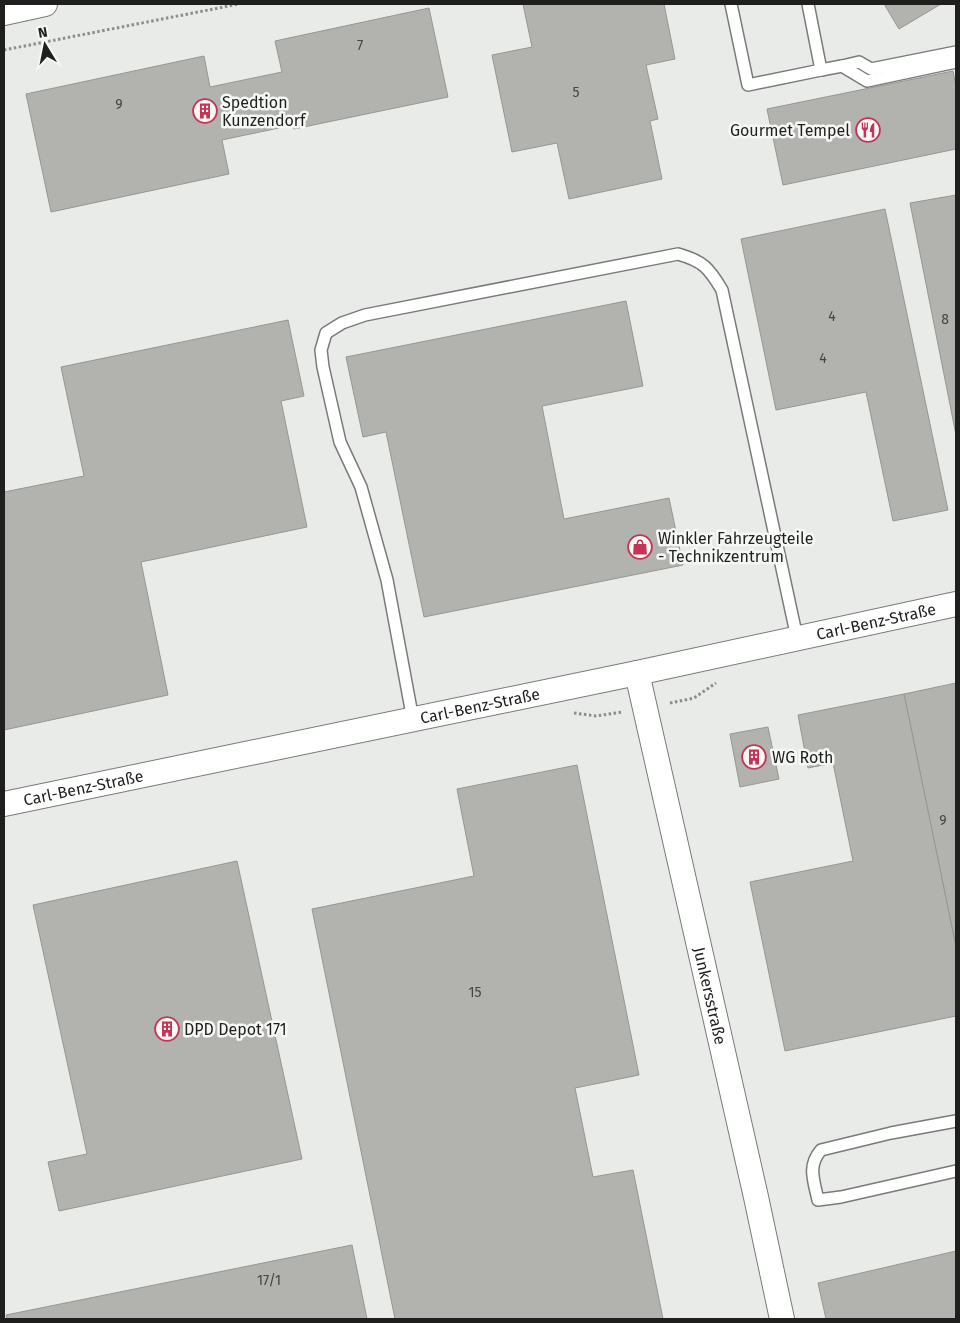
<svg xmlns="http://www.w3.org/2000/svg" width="960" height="1323" viewBox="0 0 960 1323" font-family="'Fira Sans',sans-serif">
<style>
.building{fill:#b2b2af;stroke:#969693}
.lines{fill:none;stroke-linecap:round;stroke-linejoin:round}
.service-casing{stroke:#797b78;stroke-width:14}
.minor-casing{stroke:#797b78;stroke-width:26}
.path{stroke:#8c8e8b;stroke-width:3;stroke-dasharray:2.5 2.5;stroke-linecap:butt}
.service{stroke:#fff;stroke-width:11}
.minor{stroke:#fff;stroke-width:24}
.labels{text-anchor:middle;stroke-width:5;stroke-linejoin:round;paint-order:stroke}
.number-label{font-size:14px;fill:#444442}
.poi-label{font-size:16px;fill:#1f1f1e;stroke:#f6f8f5;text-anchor:start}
.street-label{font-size:16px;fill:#1f1f1e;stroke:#f6f8f5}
</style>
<rect width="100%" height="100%" fill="#e9ebe8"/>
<!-- building -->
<g class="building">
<polygon points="523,4 664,4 675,59 646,65 658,119 650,121 662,179 569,199 557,143 512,152 492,55 532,47"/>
<polygon points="884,4 941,4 899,29"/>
<polygon points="429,8 448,97 294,129 293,125 222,140 229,174 51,212 26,94 204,56 210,87 282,72 275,41"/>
<polygon points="953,71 956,86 956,149 783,185 767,109"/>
<polygon points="956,195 956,435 910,203"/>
<polygon points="885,209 948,510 893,521 866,392 776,410 741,239"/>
<polygon points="626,301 643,386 542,406 564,519 669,498 683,565 424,617 386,432 363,437 346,357"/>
<polygon points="288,320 304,396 281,401 307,527 141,562 168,695 4,730 4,492 84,476 61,367"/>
<polygon points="956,683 956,947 904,694"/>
<polygon points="904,694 956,947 956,1016 785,1051 750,882 853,861 833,763 808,768 798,715"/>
<polygon points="768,727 779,779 740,787 730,734"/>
<polygon points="577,765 639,1075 575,1088 593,1177 633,1170 663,1319 395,1319 312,909 474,876 457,789"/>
<polygon points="237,861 302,1159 59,1211 48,1162 87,1154 33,905"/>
<polygon points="352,1245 367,1319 7,1319 6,1315"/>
<polygon points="956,1251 956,1319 826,1319 818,1283"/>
</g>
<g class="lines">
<!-- service casing -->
<g class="service-casing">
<g id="service">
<polyline points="731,4 748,85 821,70 808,4"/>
<polyline points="842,66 859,62 871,69 956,52"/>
<polyline points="821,70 842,66 867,81 956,62"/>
<path d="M 413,720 L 387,580 L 361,487 L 340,442 L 323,367 L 321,350 L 326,333 L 342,323 L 365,315 L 678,254 C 703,261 709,268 722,290 L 797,638"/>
<path d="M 956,1121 L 891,1133 L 821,1150 C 807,1166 814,1181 818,1200 L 841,1197 L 956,1171"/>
</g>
</g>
<!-- minor casing -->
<g class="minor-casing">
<g id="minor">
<polyline points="4,13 45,4"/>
<path id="s1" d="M 637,673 L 756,1197 L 782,1319"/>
<path id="s2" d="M 4,804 L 637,673 L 956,604"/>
</g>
</g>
<!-- path -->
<g class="path">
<polyline points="4,50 239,4"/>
<polyline points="670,703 694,698 716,683"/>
<polyline points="574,713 596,716 622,712"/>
</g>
<!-- service -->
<use href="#service" class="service"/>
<!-- minor -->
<use href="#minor" class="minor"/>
</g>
<!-- icons -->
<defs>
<g id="building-ring" transform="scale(1.25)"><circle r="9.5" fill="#f6f8f5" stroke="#c43457" stroke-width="1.5"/><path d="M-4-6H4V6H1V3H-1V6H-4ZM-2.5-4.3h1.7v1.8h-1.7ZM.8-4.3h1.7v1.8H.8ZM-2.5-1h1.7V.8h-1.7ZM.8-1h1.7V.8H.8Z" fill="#c43457"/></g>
<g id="restaurant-ring" transform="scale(1.25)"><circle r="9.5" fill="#f6f8f5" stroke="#c43457" stroke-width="1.5"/><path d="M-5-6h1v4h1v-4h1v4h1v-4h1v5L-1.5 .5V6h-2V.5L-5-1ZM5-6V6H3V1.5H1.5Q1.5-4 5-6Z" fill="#c43457"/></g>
<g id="shop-ring" transform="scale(1.25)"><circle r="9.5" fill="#f6f8f5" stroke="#c43457" stroke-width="1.5"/><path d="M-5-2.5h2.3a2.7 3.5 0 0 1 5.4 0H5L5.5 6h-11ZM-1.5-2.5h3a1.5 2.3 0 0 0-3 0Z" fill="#c43457"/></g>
</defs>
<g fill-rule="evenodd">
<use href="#building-ring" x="205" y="111"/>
<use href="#restaurant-ring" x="868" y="130"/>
<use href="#shop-ring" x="640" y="547"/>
<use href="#building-ring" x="754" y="757"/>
<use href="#building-ring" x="167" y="1029"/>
</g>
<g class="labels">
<!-- number labels -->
<g class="number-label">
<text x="360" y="50">7</text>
<text x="576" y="97">5</text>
<text x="119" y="109">9</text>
<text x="832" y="321">4</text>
<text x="945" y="324">8</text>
<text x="823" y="363">4</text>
<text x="943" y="825">9</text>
<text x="475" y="997">15</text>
<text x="269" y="1285">17/1</text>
</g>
<!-- poi labels -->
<g class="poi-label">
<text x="222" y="108">Spedtion<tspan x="222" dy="18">Kunzendorf</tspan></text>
<text x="850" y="136" text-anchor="end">Gourmet Tempel</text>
<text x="658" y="544">Winkler Fahrzeugteile<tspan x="658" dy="18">- Technikzentrum</tspan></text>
<text x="772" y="763">WG Roth</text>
<text x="184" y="1035">DPD Depot 171</text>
</g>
<!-- street labels -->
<g class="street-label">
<text dy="6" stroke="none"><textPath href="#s2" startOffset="891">Carl-Benz-Straße</textPath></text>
<text dy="6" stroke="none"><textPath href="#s2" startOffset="486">Carl-Benz-Straße</textPath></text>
<text dy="6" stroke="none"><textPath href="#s2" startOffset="81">Carl-Benz-Straße</textPath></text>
<text dy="6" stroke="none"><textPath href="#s1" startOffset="331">Junkersstraße</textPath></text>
</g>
</g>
<!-- border -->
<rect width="960" height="1323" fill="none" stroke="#1f1f1e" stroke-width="10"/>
<!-- north arrow -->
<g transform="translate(45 45) rotate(350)" stroke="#f6f8f5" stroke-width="4" paint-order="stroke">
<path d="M0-4L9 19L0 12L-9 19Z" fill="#1f1f1e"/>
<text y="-8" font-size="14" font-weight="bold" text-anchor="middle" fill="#1f1f1e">N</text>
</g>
</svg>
